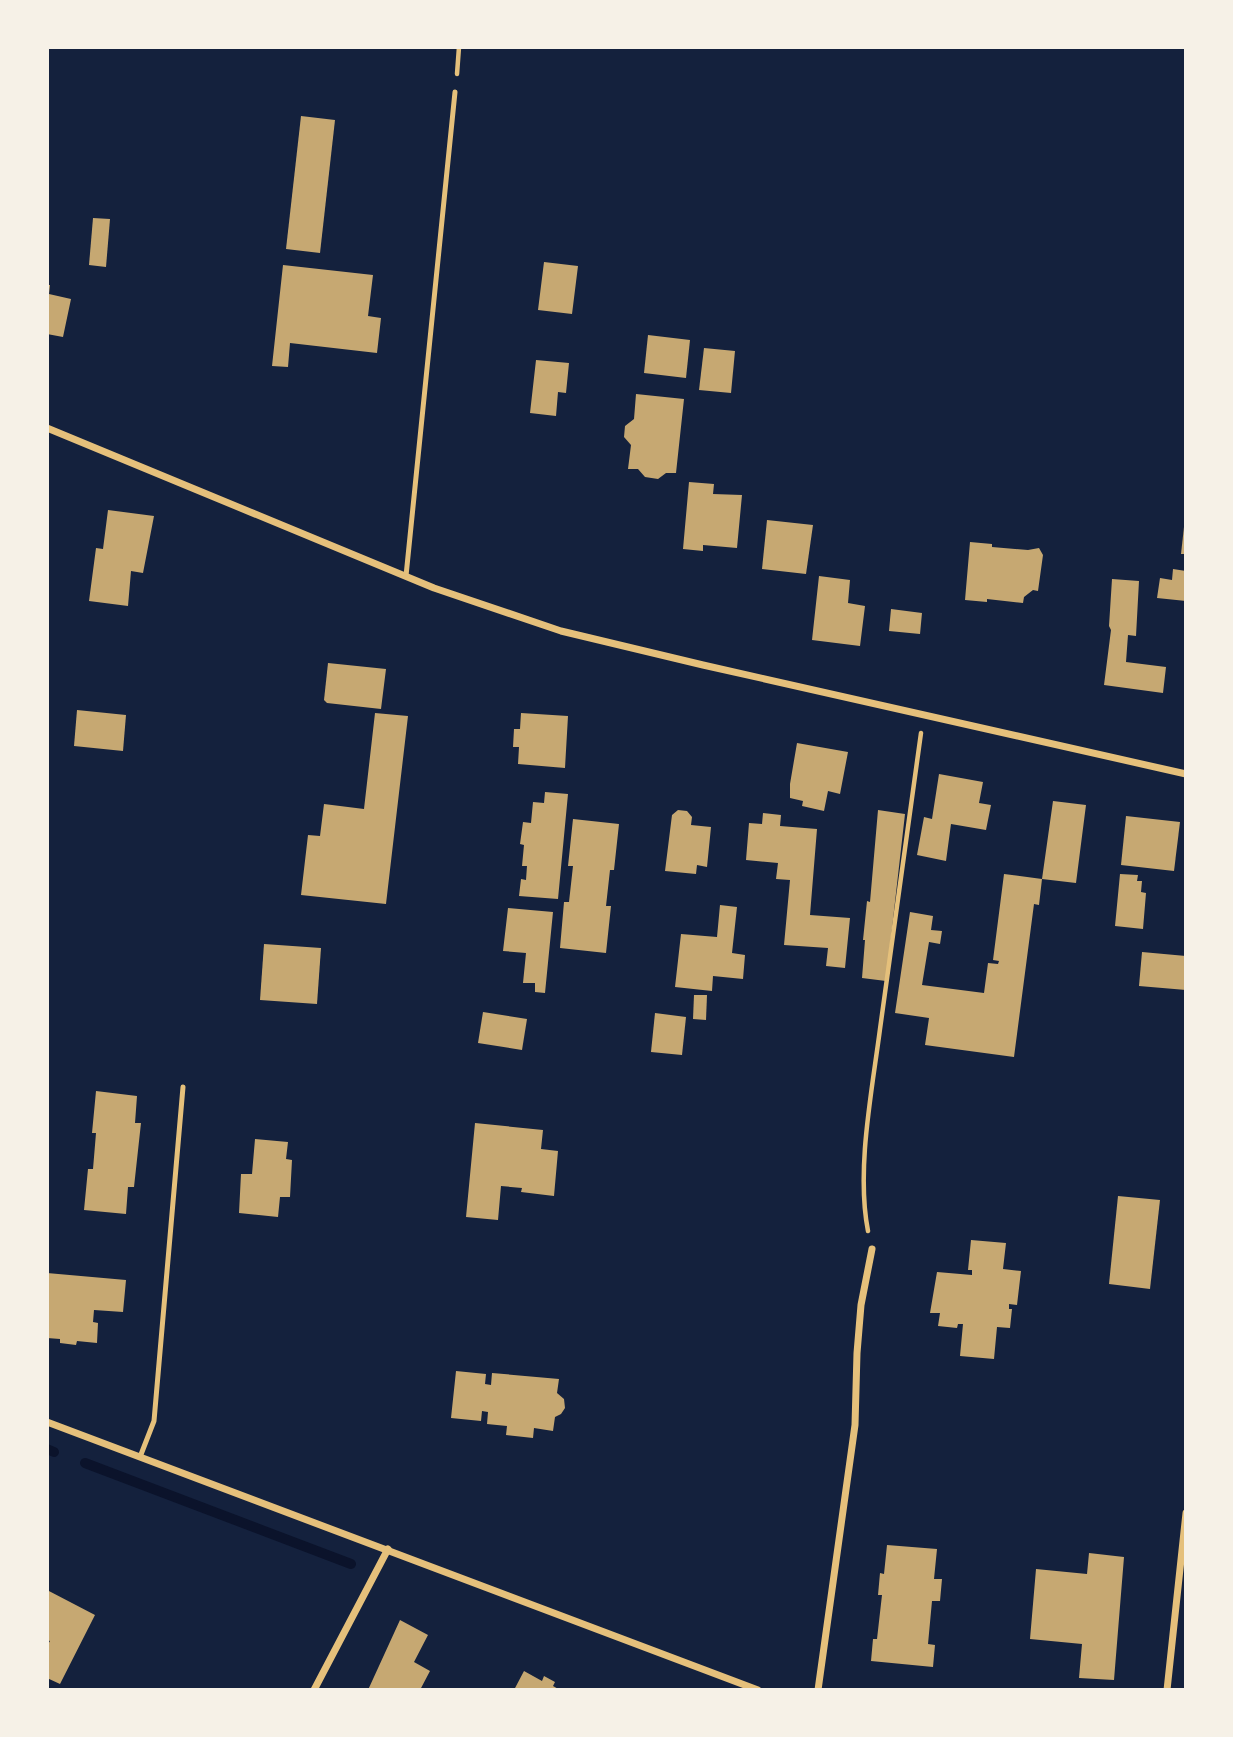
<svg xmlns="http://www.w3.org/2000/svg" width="1233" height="1737" viewBox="0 0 1233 1737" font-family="Montserrat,sans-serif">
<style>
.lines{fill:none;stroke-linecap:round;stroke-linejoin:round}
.stream{stroke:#0b132b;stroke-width:10}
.building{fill:#c6a872}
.path{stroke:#e5c07b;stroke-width:4.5}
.service{stroke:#e5c07b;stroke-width:5}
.minor{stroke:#e5c07b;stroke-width:7}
</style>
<rect width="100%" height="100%" fill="#14213d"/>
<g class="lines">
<!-- stream -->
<g class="stream">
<polyline points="47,1449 54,1452"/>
<polyline points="85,1463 351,1564"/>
</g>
</g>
<!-- building -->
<g class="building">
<polygon points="301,116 335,120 320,253 286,249"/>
<polygon points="93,218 110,219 106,267 89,265"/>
<polygon points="544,262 578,266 572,314 538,310"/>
<polygon points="283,265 373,275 368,316 381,318 377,353 290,343 288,367 272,366"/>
<polygon points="47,285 50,285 49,294 71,299 63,337 47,334"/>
<polygon points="648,335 690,340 686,378 644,373"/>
<polygon points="704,348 735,351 731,393 699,390"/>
<polygon points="536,360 569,363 566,393 558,392 556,416 530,413"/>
<polygon points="636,394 684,399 676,473 666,473 658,479 645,477 638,469 628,469 631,445 624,437 625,426 634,419"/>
<polygon points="689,482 714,484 713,494 742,495 737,548 703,545 703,551 683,549"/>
<polygon points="108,510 154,516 143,573 131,571 128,606 89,601 96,548 103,549"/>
<polygon points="767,520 813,525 806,574 762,569"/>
<polygon points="1184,527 1186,527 1186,554 1181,554"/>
<polygon points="970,542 992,544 992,547 1028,550 1039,548 1043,555 1038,591 1033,590 1024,597 1023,603 987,599 987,602 965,600"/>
<polygon points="1173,569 1186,571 1186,601 1157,598 1160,578 1172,580"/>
<polygon points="819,576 850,580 848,603 865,606 860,646 812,640"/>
<polygon points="1112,579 1139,581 1136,636 1128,635 1126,662 1166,667 1163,693 1104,685 1111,630 1109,626"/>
<polygon points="891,609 922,613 920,634 889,631"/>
<polygon points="328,663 386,669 381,709 327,703 324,700"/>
<polygon points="77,710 126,715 123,751 74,746"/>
<polygon points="375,713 408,716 386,904 301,895 308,835 320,836 324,804 364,809"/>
<polygon points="521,713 568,716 565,768 518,764 519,747 513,747 514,729 520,729"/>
<polygon points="797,743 848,752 840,794 828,791 824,811 802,806 803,801 790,798 790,784"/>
<polygon points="939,774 983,782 979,803 991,805 986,830 951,824 946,861 917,855 924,817 932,819"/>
<polygon points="545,792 568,794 558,899 519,896 521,879 526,880 527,866 522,866 524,845 520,844 523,822 531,823 533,802 544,803"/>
<polygon points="1053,801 1086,805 1076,883 1042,879 1039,905 1034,904 1014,1057 925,1045 929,1018 895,1013 910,912 933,916 931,930 942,931 940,944 929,942 922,985 984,993 988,963 998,964 999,961 993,960 1004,874 1042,879"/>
<polygon points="678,810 687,811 692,817 691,825 711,827 707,867 697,865 696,874 665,871 672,815"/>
<polygon points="878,810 905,814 886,981 862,978 865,940 863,940 867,901 870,902"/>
<polygon points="763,813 781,815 780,826 817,829 810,915 850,918 845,968 826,966 828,948 784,945 790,880 776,879 778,863 746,860 749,823 762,824"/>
<polygon points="1126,816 1180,822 1174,871 1121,865"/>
<polygon points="573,819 619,824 614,870 610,870 606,906 611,906 606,953 560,948 564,902 569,902 573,866 568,866"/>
<polygon points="1120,874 1138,875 1137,881 1142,881 1141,892 1146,893 1143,929 1115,926"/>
<polygon points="720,905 737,907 732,953 745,955 743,979 713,976 712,991 675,987 681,934 717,937"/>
<polygon points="508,908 553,912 545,993 535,992 535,983 523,983 526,953 503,951"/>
<polygon points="264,944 321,948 317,1004 260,1000"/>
<polygon points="1142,952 1186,956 1186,990 1139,986"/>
<polygon points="694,995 707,995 706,1020 693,1019"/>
<polygon points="483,1012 527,1019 522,1050 478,1043"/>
<polygon points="655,1013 686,1017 682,1055 651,1052"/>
<polygon points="96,1091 137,1096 135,1123 141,1123 134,1187 128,1187 126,1214 84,1210 88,1169 93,1169 96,1133 92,1133"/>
<polygon points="475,1123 543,1130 541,1149 558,1151 554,1196 521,1192 522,1188 501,1186 498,1220 466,1217"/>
<polygon points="255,1139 288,1142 286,1159 292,1160 290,1197 280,1197 278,1217 239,1213 241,1174 252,1174"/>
<polygon points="1118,1196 1160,1200 1150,1289 1109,1284"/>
<polygon points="971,1240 1006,1243 1003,1269 1021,1271 1017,1305 1009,1304 1009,1309 1012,1309 1010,1328 997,1327 994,1359 960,1356 963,1324 958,1324 957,1328 938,1326 940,1313 930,1313 937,1272 972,1275 972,1270 968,1270"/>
<polygon points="47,1273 126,1280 123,1312 94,1310 93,1322 98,1323 97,1343 77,1341 76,1345 60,1343 60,1339 47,1338"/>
<polygon points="456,1371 486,1374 485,1384 491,1385 492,1373 559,1379 557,1393 564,1399 565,1408 561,1414 555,1417 553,1431 534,1428 533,1438 506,1435 507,1426 487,1424 488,1412 482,1411 481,1421 451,1418"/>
<polygon points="887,1545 937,1549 934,1579 942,1579 940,1601 932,1601 928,1644 935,1645 933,1667 871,1661 873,1639 877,1639 882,1595 878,1595 880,1573 884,1574"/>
<polygon points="1089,1553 1124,1557 1114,1680 1079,1678 1082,1644 1030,1639 1036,1569 1087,1574"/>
<polygon points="47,1590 95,1615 60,1684 47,1678 47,1646 50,1641 47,1640"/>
<polygon points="400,1620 428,1635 414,1662 430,1671 420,1690 368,1690"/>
<polygon points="524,1671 542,1681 544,1676 555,1682 553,1686 560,1690 514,1690"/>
</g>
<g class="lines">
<!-- path -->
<g class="path">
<polyline points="457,74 459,47"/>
<path d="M 868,1231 C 856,1170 872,1091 880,1029 C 894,931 907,832 921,733"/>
</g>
<!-- service -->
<g class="service">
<polyline points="406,576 455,92"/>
<polyline points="140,1457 154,1421 183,1087"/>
</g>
<!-- minor -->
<g class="minor">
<polyline points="47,428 434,588 561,631 703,665 1186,774"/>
<polyline points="47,1422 758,1690"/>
<polyline points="314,1690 388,1549"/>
<polyline points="818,1690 855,1425 857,1353 861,1305 872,1249"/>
<polyline points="1167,1690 1186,1513"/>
</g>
</g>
<!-- border -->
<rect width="1233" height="1737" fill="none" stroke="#f6f1e7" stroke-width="98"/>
</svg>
